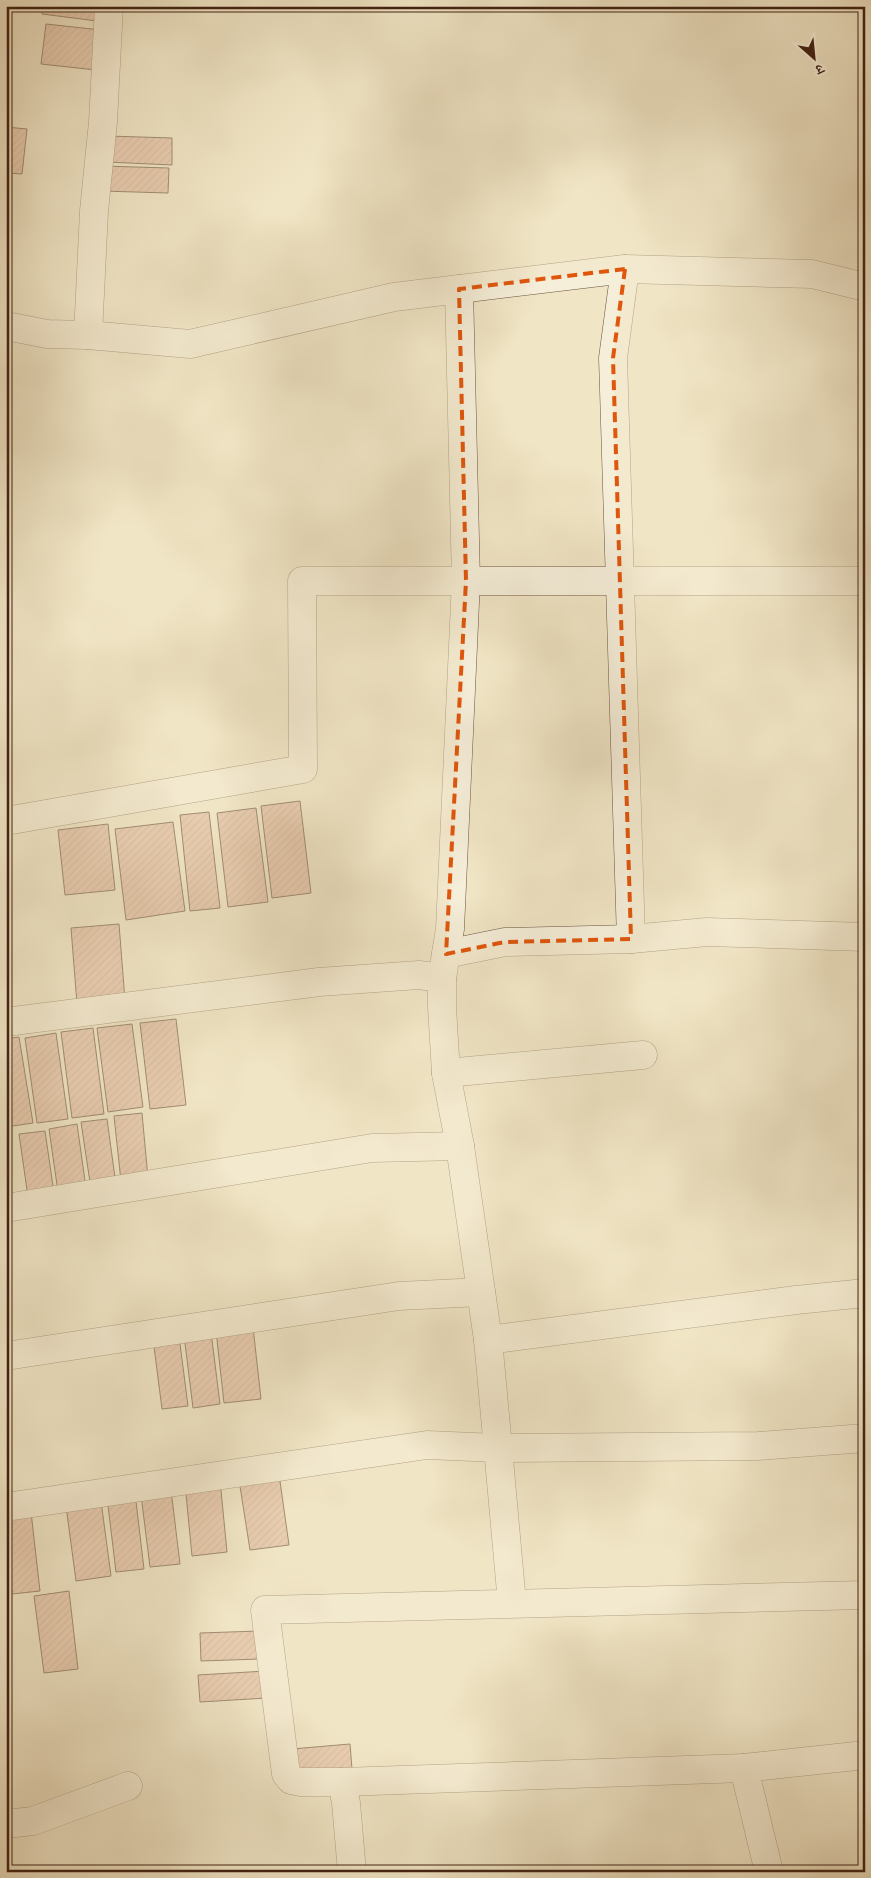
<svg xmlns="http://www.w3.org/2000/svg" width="871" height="1878" viewBox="0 0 871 1878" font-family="'IM FELL Great Primer','Noto Serif Devanagari',serif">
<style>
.building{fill:url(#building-hatch);stroke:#412212}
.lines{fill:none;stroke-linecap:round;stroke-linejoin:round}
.minor-casing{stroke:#6d533f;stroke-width:29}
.minor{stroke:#f5eed9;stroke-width:28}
.marked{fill:none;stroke:#e0560c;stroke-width:4;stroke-dasharray:10 6;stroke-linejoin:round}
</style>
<defs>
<pattern id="building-hatch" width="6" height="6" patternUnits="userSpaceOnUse" patternTransform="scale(1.25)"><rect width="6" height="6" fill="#e0b097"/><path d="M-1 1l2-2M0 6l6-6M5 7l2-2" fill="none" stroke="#c19781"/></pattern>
</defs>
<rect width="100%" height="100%" fill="#f0e5c5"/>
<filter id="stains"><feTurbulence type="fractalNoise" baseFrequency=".004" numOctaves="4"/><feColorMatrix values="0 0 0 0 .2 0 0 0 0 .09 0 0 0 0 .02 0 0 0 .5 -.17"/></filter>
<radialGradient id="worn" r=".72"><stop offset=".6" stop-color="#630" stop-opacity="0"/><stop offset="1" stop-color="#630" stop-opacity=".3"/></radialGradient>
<!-- building -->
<g class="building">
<polygon points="43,6 99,6 97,21 42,14"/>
<polygon points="46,24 101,30 96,70 41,64"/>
<polygon points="6,127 27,129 22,174 6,173"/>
<polygon points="108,136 172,138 172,165 107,162"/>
<polygon points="102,166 169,168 168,193 102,191"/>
<polygon points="300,801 311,893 272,898 261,806"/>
<polygon points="256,808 268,902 228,907 217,813"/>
<polygon points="209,812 220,908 190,911 180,815"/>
<polygon points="173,822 185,911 126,920 115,829"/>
<polygon points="108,824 115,890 65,895 58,830"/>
<polygon points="119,924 125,1000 77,1004 71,928"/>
<polygon points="176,1019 186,1105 150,1109 140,1023"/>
<polygon points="132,1024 143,1107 108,1112 97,1028"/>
<polygon points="93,1028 104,1114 72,1118 61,1032"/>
<polygon points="56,1033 68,1119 37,1123 25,1038"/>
<polygon points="19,1037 33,1123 6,1127 6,1039"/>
<polygon points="142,1113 148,1178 121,1181 114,1116"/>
<polygon points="107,1119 116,1185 91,1189 81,1122"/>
<polygon points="77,1124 86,1188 58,1192 49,1129"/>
<polygon points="45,1131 54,1193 28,1197 19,1134"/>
<polygon points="253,1327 261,1399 224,1403 216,1331"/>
<polygon points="211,1332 220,1404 193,1408 184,1335"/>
<polygon points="179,1336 188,1406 162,1409 153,1339"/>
<polygon points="279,1474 289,1545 250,1550 239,1480"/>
<polygon points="220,1480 227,1552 192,1556 185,1484"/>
<polygon points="171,1490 180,1564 150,1567 141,1495"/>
<polygon points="135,1493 144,1569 116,1572 107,1497"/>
<polygon points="101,1501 111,1576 76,1581 66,1506"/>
<polygon points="31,1512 40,1591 12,1594 6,1548 6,1515"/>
<polygon points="69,1591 78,1669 44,1673 34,1596"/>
<polygon points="259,1631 260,1659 201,1661 200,1633"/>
<polygon points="266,1671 267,1698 200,1702 198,1675"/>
<polygon points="350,1744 352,1769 295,1775 292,1749"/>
</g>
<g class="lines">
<!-- minor casing -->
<g class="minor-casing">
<g id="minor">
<polyline points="625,269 613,358 631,939"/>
<polyline points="459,289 466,581 450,929 442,978 442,1007 446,1073 460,1146 488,1340 498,1448 758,1446 865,1438"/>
<polyline points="6,326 47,334 88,335 190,344 394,297 625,269 812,274 865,287"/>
<polyline points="88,335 94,211 103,122 109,6"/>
<polyline points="6,821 303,769 302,581 865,581"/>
<polyline points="446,954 505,942 631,939 707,932 865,937"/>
<polyline points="6,1022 319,982 419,975 442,978"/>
<polyline points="446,1073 643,1055"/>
<polyline points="6,1208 372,1148 460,1146"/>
<polyline points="488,1340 796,1300 865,1293"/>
<polyline points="6,1356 399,1296 481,1292"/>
<polyline points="6,1507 427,1445 498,1448 512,1603"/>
<polyline points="342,1782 744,1768"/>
<polyline points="6,1824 33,1821 128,1786"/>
<polyline points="352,1872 346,1803 342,1782 301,1782 291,1780 286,1774 265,1610 865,1595"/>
<polyline points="769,1872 744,1768 865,1755"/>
</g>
</g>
<!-- minor -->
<use href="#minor" class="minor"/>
</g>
<!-- marked area -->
<path d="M0 0H871V1878H0ZM 625,269 L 613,358 L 631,939 L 505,942 L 446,954 L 466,581 L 459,289 Z" fill="#f0e5c5" fill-opacity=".55" fill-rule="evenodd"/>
<path class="marked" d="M 625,269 L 613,358 L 631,939 L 505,942 L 446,954 L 466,581 L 459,289 Z"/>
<!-- margin -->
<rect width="871" height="1878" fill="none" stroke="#f0e5c5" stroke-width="25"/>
<rect x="8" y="8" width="856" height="1863" fill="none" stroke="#412212" stroke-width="2.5"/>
<rect x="12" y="12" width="846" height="1853" fill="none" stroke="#412212"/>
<!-- north arrow -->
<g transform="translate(814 58) rotate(153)" stroke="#f5eed9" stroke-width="4" paint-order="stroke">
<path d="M0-4L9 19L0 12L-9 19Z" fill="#412212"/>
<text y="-8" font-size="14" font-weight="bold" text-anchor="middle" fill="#412212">उ</text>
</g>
<rect width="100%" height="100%" filter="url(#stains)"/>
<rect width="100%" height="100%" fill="url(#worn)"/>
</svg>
